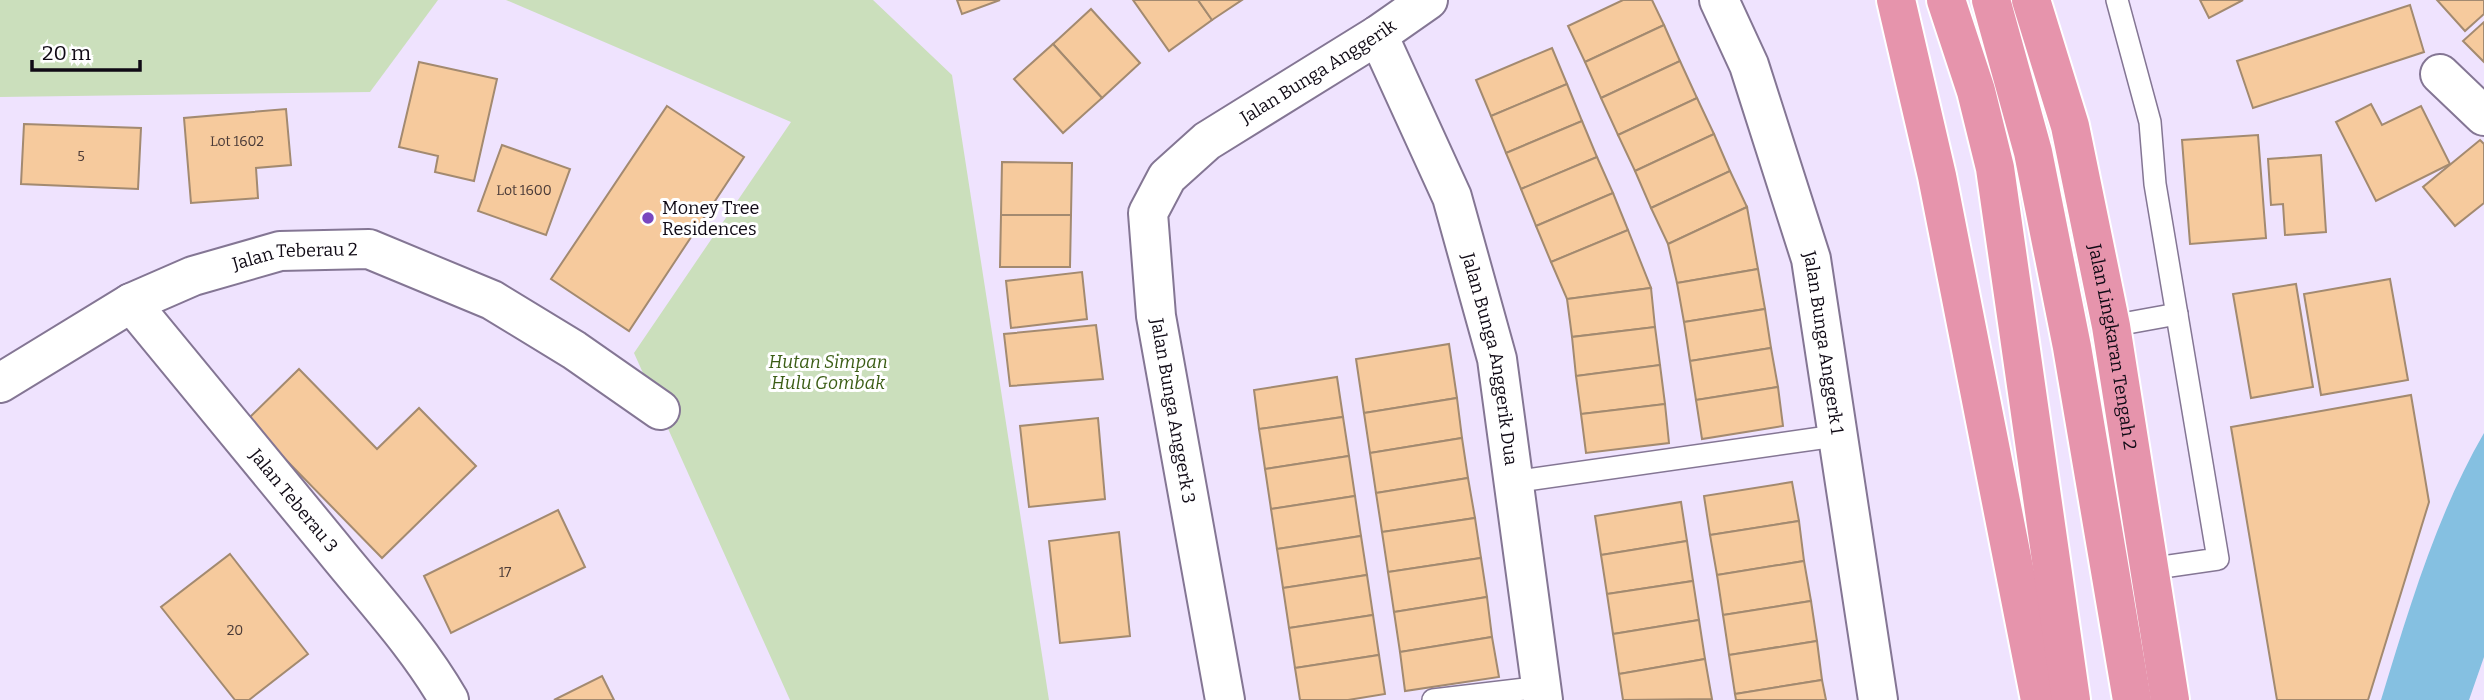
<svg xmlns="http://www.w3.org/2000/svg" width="2484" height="700" viewBox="0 0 2484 700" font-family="Bitter,serif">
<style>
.green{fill:#cbdfbc}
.water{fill:#85c0e1}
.building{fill:#f6ca9d;stroke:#a38a70;stroke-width:2}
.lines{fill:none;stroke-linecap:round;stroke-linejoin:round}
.lane-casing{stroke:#847694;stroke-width:24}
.street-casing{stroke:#847694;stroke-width:42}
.highway-casing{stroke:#fff;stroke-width:42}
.lane{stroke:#fff;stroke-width:21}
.street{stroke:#fff;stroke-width:38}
.highway{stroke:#e694ac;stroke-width:38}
.poi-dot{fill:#7947bf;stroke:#fff;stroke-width:2.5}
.labels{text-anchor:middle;stroke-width:6;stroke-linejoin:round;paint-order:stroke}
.number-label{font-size:14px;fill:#4a3a37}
.street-label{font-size:18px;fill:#100a15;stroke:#fff}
.poi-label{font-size:18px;fill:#100a15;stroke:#fff;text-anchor:start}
.park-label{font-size:18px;font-style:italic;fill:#3b5d15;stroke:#fff}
</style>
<rect width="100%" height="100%" fill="#efe3fe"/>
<!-- green -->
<g class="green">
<polygon points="0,0 438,0 370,92 0,97"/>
<polygon points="506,0 873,0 952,75 1049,700 790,700 634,353 791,122"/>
</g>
<!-- water -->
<path class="water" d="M 2484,433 L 2484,657 L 2469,700 L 2381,700 C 2409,609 2436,516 2484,433 Z"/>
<!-- building -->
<g class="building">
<polygon points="957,0 1000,0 962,14"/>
<polygon points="1133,0 1198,0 1212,20 1169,51"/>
<polygon points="1198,0 1242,0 1212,20"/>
<polygon points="1623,0 1652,0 1664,25 1585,62 1568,26"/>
<polygon points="2200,0 2243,0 2209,18"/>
<polygon points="2437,0 2484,0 2484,14 2465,31"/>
<polygon points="2410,5 2424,52 2253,108 2237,61"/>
<polygon points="1091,9 1140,63 1102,98 1053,44"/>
<polygon points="2484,22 2484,62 2463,41"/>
<polygon points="1664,25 1680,61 1601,98 1585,62"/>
<polygon points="1053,44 1102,98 1063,133 1014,79"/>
<polygon points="1552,48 1567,84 1491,116 1476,80"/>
<polygon points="1680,61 1697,98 1618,135 1601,98"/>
<polygon points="419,62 497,79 474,181 435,172 438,156 399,147"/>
<polygon points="1567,84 1582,121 1506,153 1491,116"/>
<polygon points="1697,98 1714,134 1635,171 1618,135"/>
<polygon points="2371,104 2382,125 2421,106 2450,164 2376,201 2336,122"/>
<polygon points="667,106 744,157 629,331 551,279"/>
<polygon points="286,109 291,165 256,168 258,198 191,203 184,118"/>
<polygon points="1582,121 1597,157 1521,189 1506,153"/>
<polygon points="24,124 141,128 138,189 21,184"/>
<polygon points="1714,134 1730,171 1651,208 1635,171"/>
<polygon points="2258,135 2266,238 2190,244 2182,140"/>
<polygon points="2480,140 2484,144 2484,203 2455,226 2423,187"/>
<polygon points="502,145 570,169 546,235 478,211"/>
<polygon points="2321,155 2326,232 2285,235 2283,204 2271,205 2268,159"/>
<polygon points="1597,157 1613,193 1536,226 1521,189"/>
<polygon points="1002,162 1072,163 1071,215 1001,215"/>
<polygon points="1730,171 1747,207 1668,244 1651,208"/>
<polygon points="1613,193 1628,230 1551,262 1536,226"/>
<polygon points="1747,207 1758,269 1677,283 1668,244"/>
<polygon points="1001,215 1071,215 1070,267 1000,267"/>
<polygon points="1628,230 1651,288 1567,299 1551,262"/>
<polygon points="1758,269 1765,309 1684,322 1677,283"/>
<polygon points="1082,272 1087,319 1011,328 1006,281"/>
<polygon points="2390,279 2408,380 2321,395 2304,294"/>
<polygon points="2296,284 2313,387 2251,398 2233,294"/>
<polygon points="1651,288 1655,327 1572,337 1567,299"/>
<polygon points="1765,309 1771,348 1690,361 1684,322"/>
<polygon points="1096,325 1103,379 1010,386 1004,334"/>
<polygon points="1655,327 1660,365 1576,376 1572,337"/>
<polygon points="1449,344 1457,398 1364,413 1356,359"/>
<polygon points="1771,348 1778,387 1696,400 1690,361"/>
<polygon points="1660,365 1665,404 1581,414 1576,376"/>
<polygon points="299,369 377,449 419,408 476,466 382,558 247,420"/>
<polygon points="1337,377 1343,417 1259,429 1254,390"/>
<polygon points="1778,387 1783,426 1702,439 1696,400"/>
<polygon points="2411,395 2429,502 2368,700 2277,700 2231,427"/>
<polygon points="1457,398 1462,438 1370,453 1364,413"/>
<polygon points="1665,404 1669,443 1586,453 1581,414"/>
<polygon points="1343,417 1349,456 1265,469 1259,429"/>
<polygon points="1098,418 1105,499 1029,507 1020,426"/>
<polygon points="1462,438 1468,478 1376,493 1370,453"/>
<polygon points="1349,456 1355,496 1271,509 1265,469"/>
<polygon points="1468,478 1475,518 1382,532 1376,493"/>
<polygon points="1792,482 1799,521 1710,535 1704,496"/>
<polygon points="1355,496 1361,536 1277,549 1271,509"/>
<polygon points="1681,502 1687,541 1601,555 1595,516"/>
<polygon points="558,510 585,567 451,633 424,576"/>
<polygon points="1475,518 1481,558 1388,572 1382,532"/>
<polygon points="1799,521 1804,561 1717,575 1710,535"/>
<polygon points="1119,532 1130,636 1060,643 1049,541"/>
<polygon points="1361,536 1367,575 1283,588 1277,549"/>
<polygon points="1687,541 1693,581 1607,594 1601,555"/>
<polygon points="230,554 308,654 249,700 235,700 161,607"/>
<polygon points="1481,558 1487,597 1394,612 1388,572"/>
<polygon points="1804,561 1811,601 1723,615 1717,575"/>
<polygon points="1367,575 1373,615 1289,628 1283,588"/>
<polygon points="1693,581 1699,620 1613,634 1607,594"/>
<polygon points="1487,597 1492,637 1400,652 1394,612"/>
<polygon points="1811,601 1817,641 1729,655 1723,615"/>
<polygon points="1373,615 1379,655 1295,668 1289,628"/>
<polygon points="1699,620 1705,659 1619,674 1613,634"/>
<polygon points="1492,637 1499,677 1405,691 1400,652"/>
<polygon points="1817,641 1822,680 1735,694 1729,655"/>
<polygon points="1379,655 1385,694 1348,700 1300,700 1295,668"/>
<polygon points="1705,659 1712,699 1623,700 1619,674"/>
<polygon points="602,676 614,700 554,700"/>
<polygon points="1822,680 1826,700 1736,700 1735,694"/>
</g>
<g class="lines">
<!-- lane casing -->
<g class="lane-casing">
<g id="lane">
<polyline points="2117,0 2150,122 2155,184 2218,559 2149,569"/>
<polyline points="2111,326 2177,314"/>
<polyline points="1513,482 1835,436"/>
<polyline points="1433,700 1541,687"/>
</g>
</g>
<!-- street casing -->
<g class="street-casing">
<g id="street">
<path id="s1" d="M 1719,0 L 1749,65 L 1811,259 L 1878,700"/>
<path id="s2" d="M 1378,35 L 1452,197 L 1497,359 L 1543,700"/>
<polyline points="2440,74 2484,116"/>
<path id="s3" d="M 131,303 C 198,384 265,466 332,547 C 373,598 416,643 449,700"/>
<path id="s4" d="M 0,383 L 131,303 L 193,276 L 280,251 L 369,249 L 492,300 L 574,350 L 660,410"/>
<path id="s5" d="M 1225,700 L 1156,316 L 1148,213 L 1167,177 L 1207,141 L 1378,35 L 1428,0"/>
</g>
</g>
<!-- highway casing -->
<g class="highway-casing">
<g id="highway">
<polyline points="1896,0 1937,176 2040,700"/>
<polyline points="1946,0 1976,91 1995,168 2071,700"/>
<polyline points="1991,0 2033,152 2072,347 2132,700"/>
<path id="s6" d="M 2031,0 L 2070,126 L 2111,326 L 2170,700"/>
</g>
</g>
<!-- lane -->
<use href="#lane" class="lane"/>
<!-- street -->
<use href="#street" class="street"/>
<!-- highway -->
<use href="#highway" class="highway"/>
</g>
<!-- markers -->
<circle class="poi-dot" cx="648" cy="218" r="7"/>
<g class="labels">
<!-- number labels -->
<g class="number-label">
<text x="237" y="146">Lot 1602</text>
<text x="81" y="161">5</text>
<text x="524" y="195">Lot 1600</text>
<text x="505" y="577">17</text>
<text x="235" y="635">20</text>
</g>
<!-- street labels -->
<g class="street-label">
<text dy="6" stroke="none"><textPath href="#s5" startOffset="719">Jalan Bunga Anggerik</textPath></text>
<text dy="6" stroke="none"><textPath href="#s4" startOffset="326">Jalan Teberau 2</textPath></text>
<text dy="6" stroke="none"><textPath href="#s1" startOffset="360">Jalan Bunga Anggerk 1</textPath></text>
<text dy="6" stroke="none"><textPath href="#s6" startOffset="357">Jalan Lingkaran Tengah 2</textPath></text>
<text dy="6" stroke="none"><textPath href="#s2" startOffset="345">Jalan Bunga Anggerik Dua</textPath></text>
<text transform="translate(1173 411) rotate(80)" y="6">Jalan Bunga Anggerk 3</text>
<text dy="6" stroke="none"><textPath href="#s3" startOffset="256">Jalan Teberau 3</textPath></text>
</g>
<!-- poi labels -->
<g class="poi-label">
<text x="662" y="214">Money Tree<tspan x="662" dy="21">Residences</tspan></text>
</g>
<!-- park labels -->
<g class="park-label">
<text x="828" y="368">Hutan Simpan<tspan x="828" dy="21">Hulu Gombak</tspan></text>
</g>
</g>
<!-- scale -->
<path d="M32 60v10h108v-10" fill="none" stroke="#100a15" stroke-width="3.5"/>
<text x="42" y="60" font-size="21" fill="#100a15" stroke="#ffffff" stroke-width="5" paint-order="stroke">20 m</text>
</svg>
